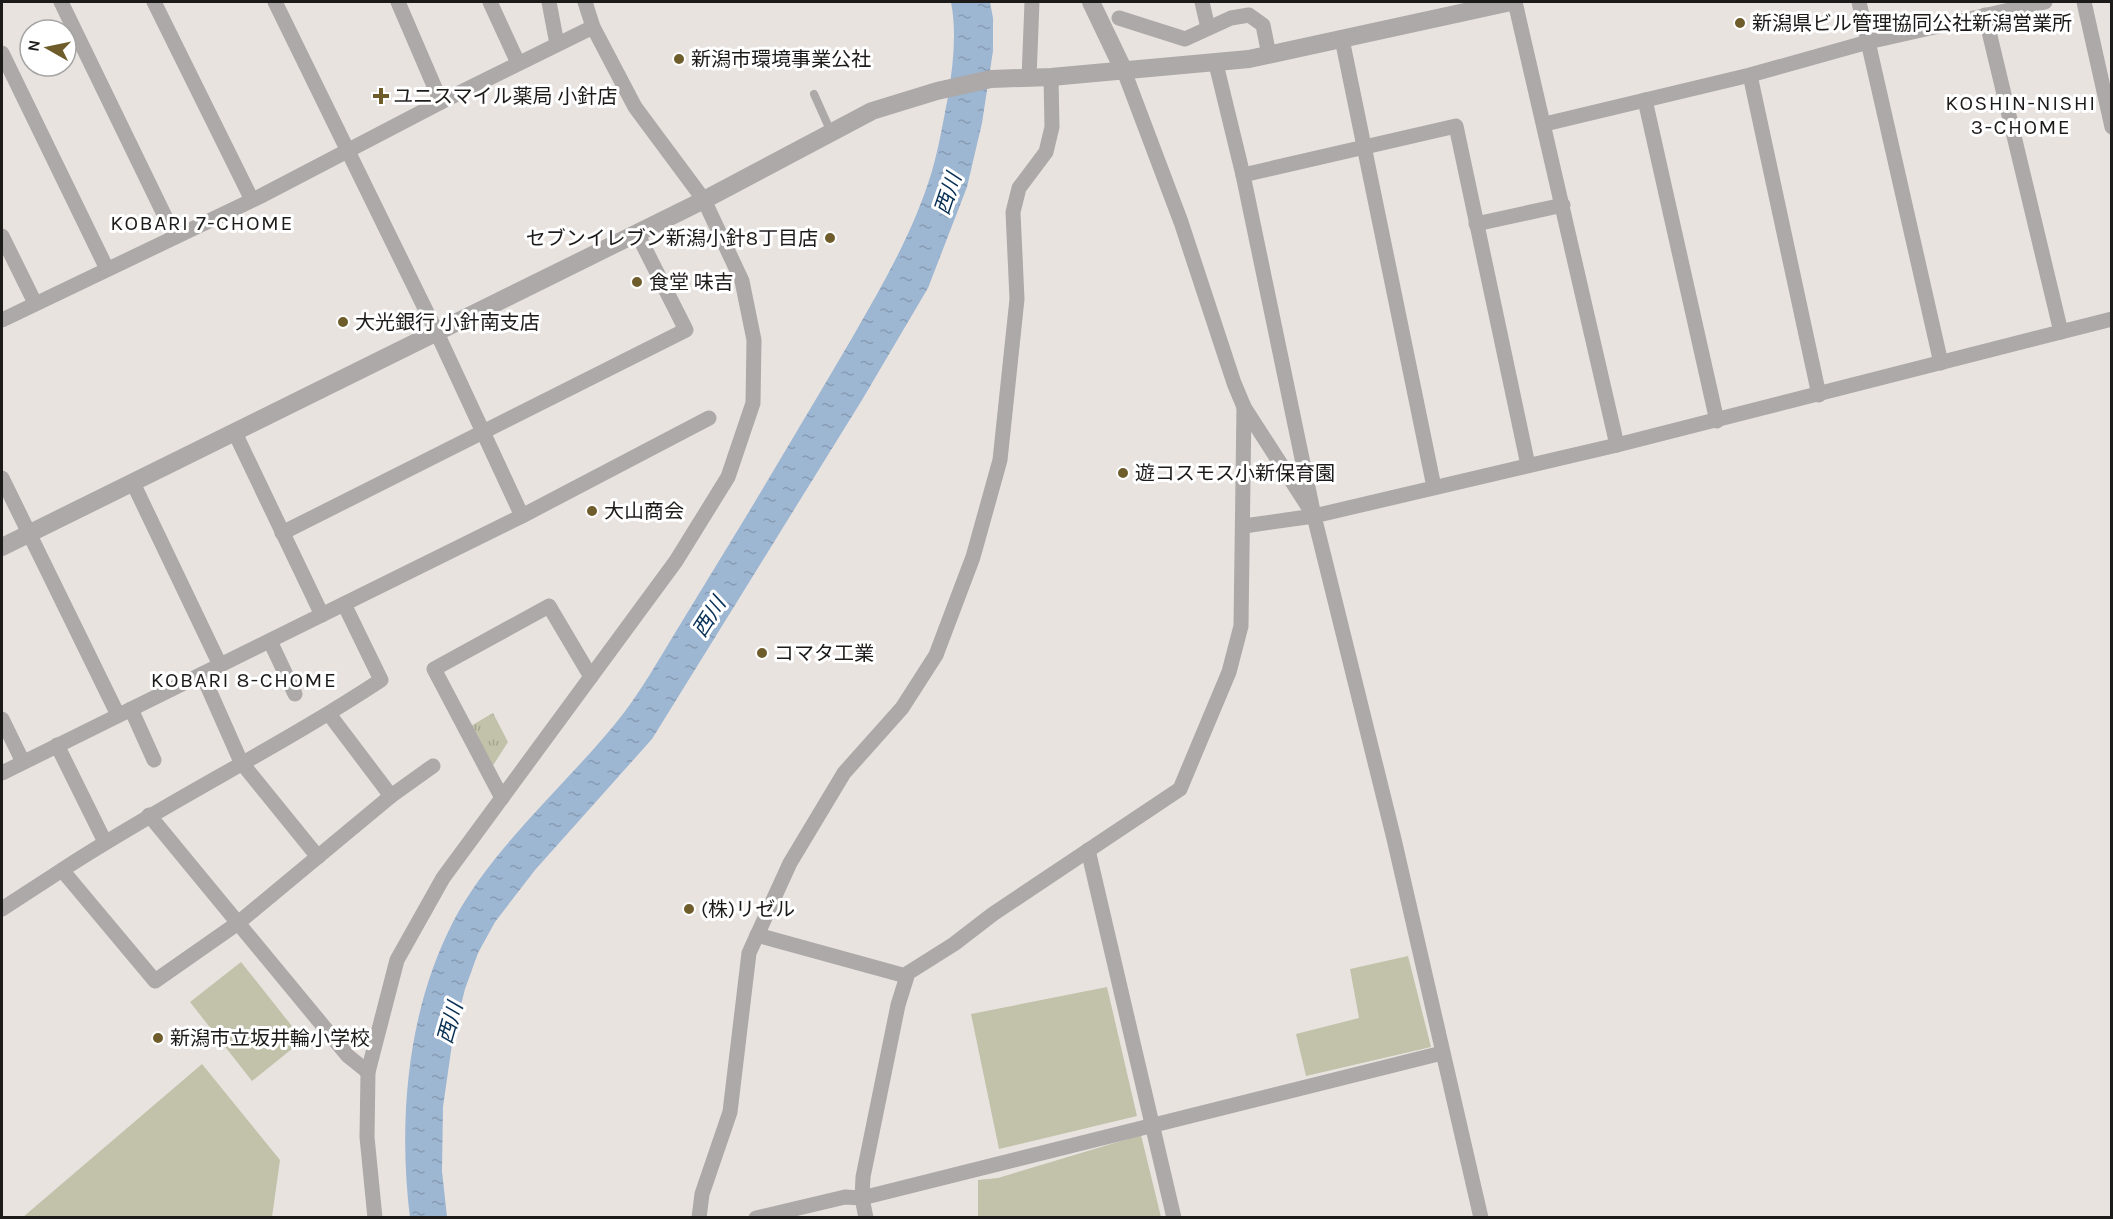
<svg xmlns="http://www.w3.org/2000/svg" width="2113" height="1219" viewBox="0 0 2113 1219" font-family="Karla,'Noto Sans JP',sans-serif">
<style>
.grass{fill:#c1c2a9}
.park{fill:url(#park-tufts)}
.water{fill:url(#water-ripples)}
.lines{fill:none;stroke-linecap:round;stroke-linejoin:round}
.service{stroke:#aca9a8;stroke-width:8}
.minor{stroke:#aca9a8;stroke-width:15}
.tertiary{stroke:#aca9a8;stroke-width:18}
.poi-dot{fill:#6e5c2a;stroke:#fff;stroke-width:2}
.labels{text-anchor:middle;stroke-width:6;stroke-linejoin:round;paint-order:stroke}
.poi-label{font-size:20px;fill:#1d1b1a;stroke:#fff;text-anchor:start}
.neighbourhood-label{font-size:21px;letter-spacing:1.5px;fill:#1d1b1a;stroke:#fff}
.water-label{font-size:21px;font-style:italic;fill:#072f54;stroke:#fff}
</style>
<defs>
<pattern id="park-tufts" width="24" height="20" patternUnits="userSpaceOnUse" patternTransform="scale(1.5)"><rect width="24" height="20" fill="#c1c2a9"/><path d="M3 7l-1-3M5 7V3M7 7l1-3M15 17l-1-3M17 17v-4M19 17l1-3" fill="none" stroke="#a5a691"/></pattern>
<pattern id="water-ripples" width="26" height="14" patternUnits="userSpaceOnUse" patternTransform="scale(1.5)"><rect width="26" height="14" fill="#9db6d2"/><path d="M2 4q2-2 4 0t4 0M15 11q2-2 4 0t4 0" fill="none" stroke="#879cb4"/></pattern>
</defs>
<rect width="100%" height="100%" fill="#e9e3e0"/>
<!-- grass -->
<g class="grass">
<polygon points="1408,956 1431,1047 1306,1076 1296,1034 1359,1018 1350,969"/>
<polygon points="241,962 303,1040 252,1081 190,1002"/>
<polygon points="1107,987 1137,1116 999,1149 971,1014"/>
<polygon points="202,1064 280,1160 272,1217 23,1217"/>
<polygon points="1141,1135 1161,1217 978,1218 978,1180 998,1178"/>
</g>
<!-- park -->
<polygon class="park" points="493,713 508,742 492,767 469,727"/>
<!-- water -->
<path class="water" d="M 951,2 L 990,2 L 993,18 L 993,51 L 982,123 L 967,187 L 928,288 L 862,400 L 652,739 L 535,870 L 495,922 L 478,953 L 465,989 L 453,1037 L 443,1107 L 442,1171 L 447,1217 L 410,1218 C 398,1120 407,1011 453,922 C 493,845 569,783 623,714 C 642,689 658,661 675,633 C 700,592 725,551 750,510 C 784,453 818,396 852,338 C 883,284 914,231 932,171 C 939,147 943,122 948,97 C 953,65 957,34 951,2 Z"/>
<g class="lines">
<!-- service -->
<polyline class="service" points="814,94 831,132"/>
<!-- minor -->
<g class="minor">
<polyline points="61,2 175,237"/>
<polyline points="154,2 252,200"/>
<polyline points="275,2 437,333 522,516"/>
<polyline points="398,2 441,102"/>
<polyline points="490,2 518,63"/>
<polyline points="549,2 557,44"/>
<polyline points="1202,2 1208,28"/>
<polyline points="1515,2 1617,445"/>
<polyline points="1859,2 1941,363"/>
<polyline points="2084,2 2112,127"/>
<polyline points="1985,15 2061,332"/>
<polyline points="1119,18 1185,39 1231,18 1249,15 1263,25 1269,55"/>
<polyline points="1342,39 1434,487"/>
<polyline points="2,53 107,269"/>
<polyline points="1216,64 1243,175 1314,516 1394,839 1481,1218"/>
<polyline points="1124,71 1181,222 1234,383 1244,407 1309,508"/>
<polyline points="1750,75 1819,395"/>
<polyline points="1029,78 1032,2"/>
<polyline points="1645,100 1717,421"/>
<polyline points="1545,124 1750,75 1868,42 2045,2"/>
<polyline points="1243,175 1456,126 1528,465"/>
<polyline points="1476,224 1563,205"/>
<polyline points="2,236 35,303"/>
<polyline points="2,320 259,197 441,102 593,27"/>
<polyline points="235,433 322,615"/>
<polyline points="2,478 118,715"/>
<polyline points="133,483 220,665"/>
<polyline points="1244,526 1314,516 1617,445 2112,319"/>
<polyline points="282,533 686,330 637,233"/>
<polyline points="270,641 295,694"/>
<polyline points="202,674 241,762 318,857"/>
<polyline points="131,709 154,760"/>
<polyline points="329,714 391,796"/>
<polyline points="2,719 23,762"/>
<polyline points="57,745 105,842"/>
<polyline points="2,773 522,516 709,418"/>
<polyline points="502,798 434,669 549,606 591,677"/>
<polyline points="149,815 238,923 391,796 433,766"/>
<polyline points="1088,850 1174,1218"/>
<path d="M 62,870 C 166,802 278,748 381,680 L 344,604"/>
<polyline points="2,909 62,870 155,981 238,923 348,1056 368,1072"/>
<polyline points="757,935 906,976"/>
<polyline points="375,1218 367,1137 368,1072 397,960 443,878 676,561 728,477 753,403 754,340 742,281 704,200 635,107 593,27 585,2"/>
<polyline points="699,1218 702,1194 730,1112 749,953 790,863 844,773 902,708 936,655 973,557 1000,460 1017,299 1013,212 1019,188 1046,152 1052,127 1051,77"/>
<polyline points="756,1218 845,1197 862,1198 1442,1053"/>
<polyline points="866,1218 862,1198 863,1177 898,1005 908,973 954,944 993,914 1180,789 1229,672 1241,626 1244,407"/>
</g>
<!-- tertiary -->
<g class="tertiary">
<polyline points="1091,2 1124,71"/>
<polyline points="2,547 704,200 872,111 937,91 991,79 1051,77 1249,59 1511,2"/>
</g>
</g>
<!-- markers -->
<g class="poi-dot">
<circle cx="1740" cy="23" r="6"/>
<circle cx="679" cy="59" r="6"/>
<path d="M378 87h6v6h6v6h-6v6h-6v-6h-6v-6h6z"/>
<circle cx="830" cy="238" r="6"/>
<circle cx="637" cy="282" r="6"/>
<circle cx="343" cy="322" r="6"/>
<circle cx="1123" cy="473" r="6"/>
<circle cx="592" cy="511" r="6"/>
<circle cx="762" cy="653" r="6"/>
<circle cx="689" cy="909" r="6"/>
<circle cx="158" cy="1038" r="6"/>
</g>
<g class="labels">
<!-- poi labels -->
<g class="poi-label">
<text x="1752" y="30">新潟県ビル管理協同公社新潟営業所</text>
<text x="691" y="66">新潟市環境事業公社</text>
<text x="393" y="103">ユニスマイル薬局 小針店</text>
<text x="818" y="245" text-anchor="end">セブンイレブン新潟小針8丁目店</text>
<text x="649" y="289">食堂 味吉</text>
<text x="355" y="329">大光銀行 小針南支店</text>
<text x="1135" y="480">遊コスモス小新保育園</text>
<text x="604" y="518">大山商会</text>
<text x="774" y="660">コマタ工業</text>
<text x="701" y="916">(株)リゼル</text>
<text x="170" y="1045">新潟市立坂井輪小学校</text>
</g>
<!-- neighbourhood labels -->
<g class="neighbourhood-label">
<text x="2021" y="110">KOSHIN-NISHI<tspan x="2021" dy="24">3-CHOME</tspan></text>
<text x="202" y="230">KOBARI 7-CHOME</text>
<text x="244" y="687">KOBARI 8-CHOME</text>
</g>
<!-- water labels -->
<g class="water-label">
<text transform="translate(948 194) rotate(-71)" y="7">西川</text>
<text transform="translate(709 617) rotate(-57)" y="7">西川</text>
<text transform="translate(450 1023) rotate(-74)" y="7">西川</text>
</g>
</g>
<!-- border -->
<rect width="2113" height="1219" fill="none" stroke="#1d1b1a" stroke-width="6"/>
<!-- north arrow -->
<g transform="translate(48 48) rotate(279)"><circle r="28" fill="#ffffff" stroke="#a5a4a3" stroke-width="1.5"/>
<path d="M0-4.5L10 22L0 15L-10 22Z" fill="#6e5c2a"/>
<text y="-9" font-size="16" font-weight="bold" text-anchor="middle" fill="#1d1b1a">N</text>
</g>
</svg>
